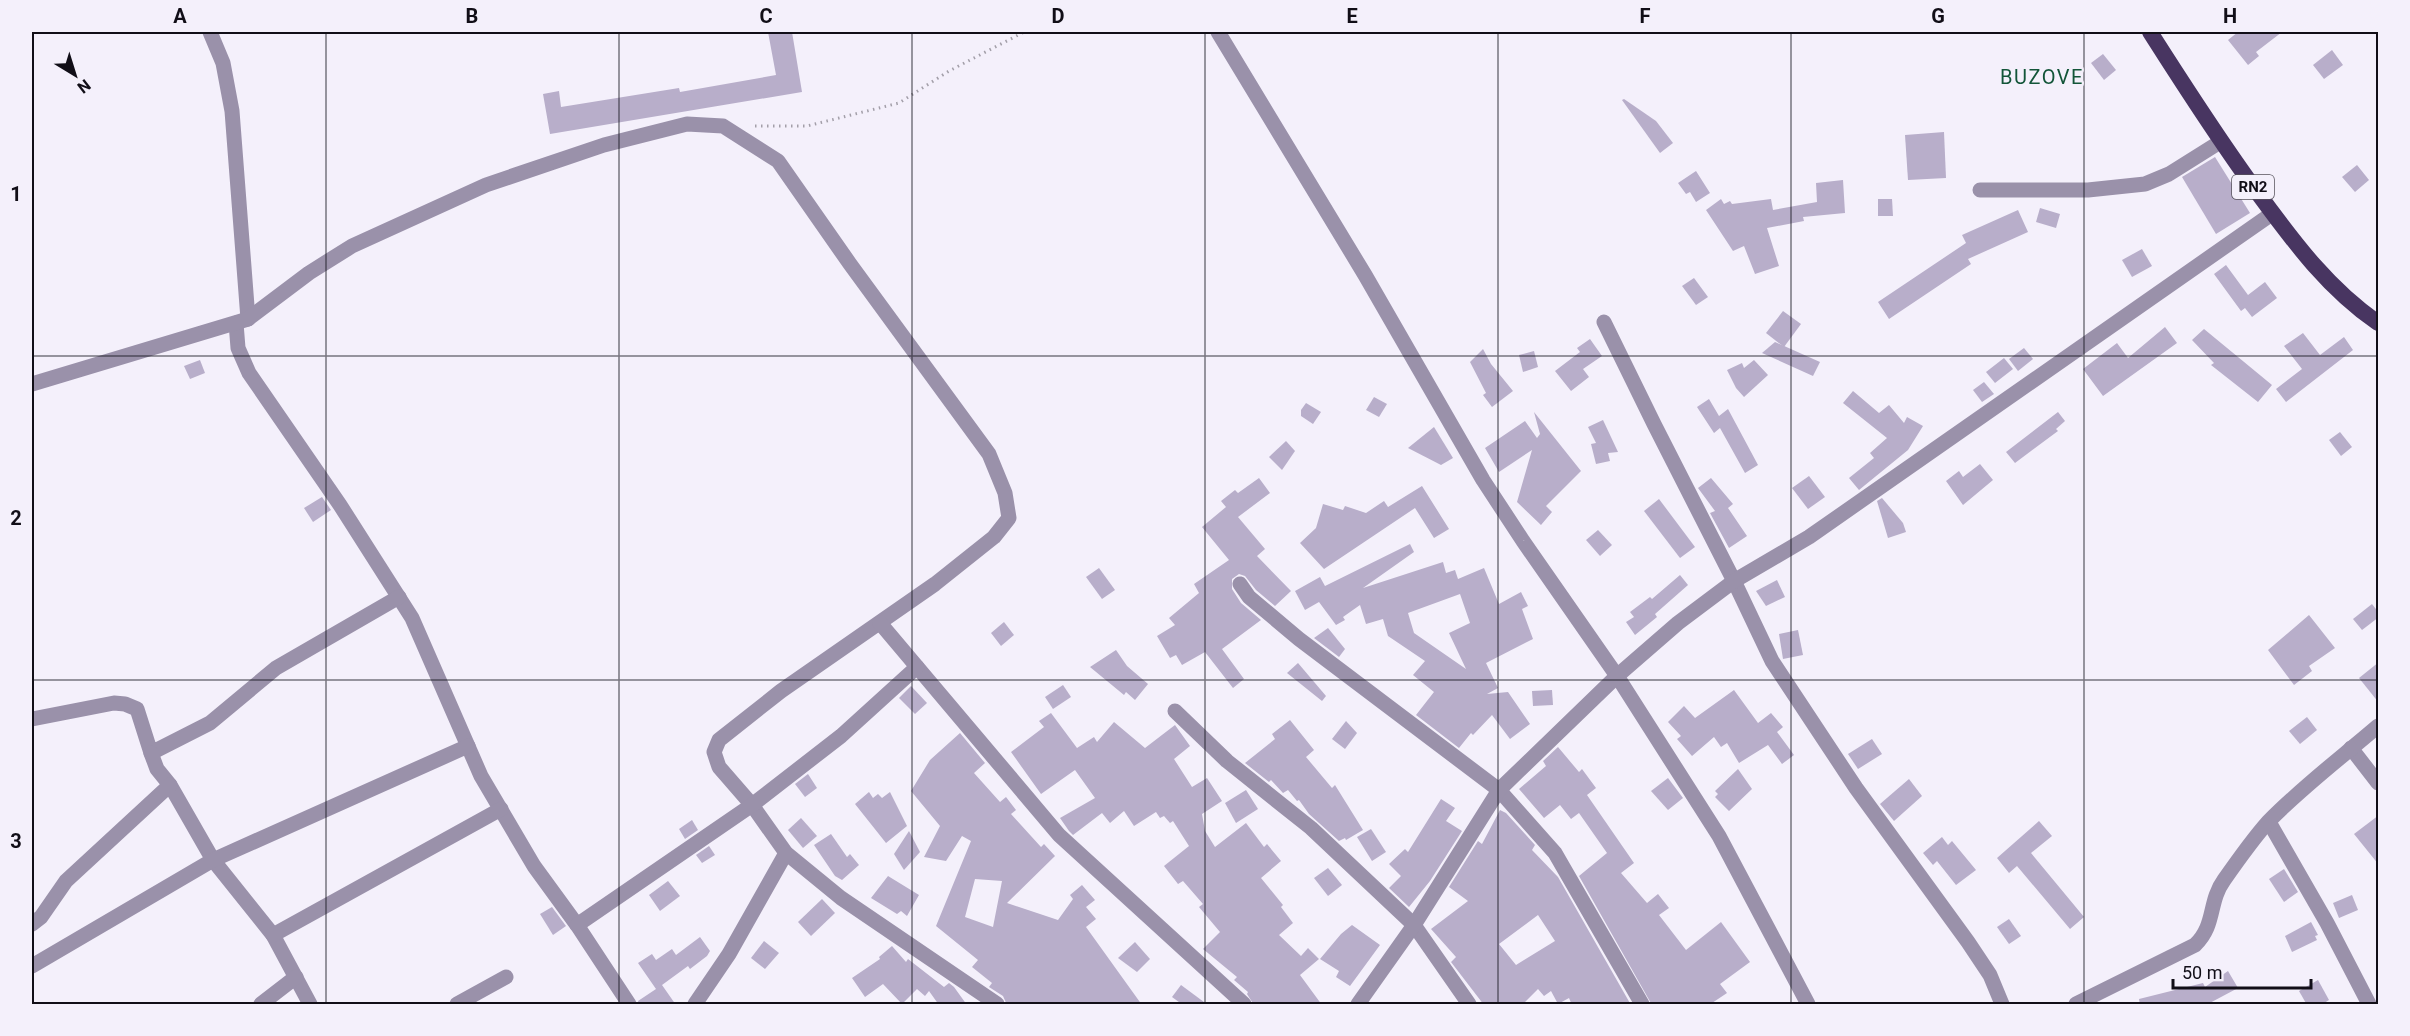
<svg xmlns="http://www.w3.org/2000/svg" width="2410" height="1036" viewBox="0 0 2410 1036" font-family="Roboto,sans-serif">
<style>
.building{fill:#b8aeca;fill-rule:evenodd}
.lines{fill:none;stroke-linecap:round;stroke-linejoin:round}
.path{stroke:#a39fa9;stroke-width:3;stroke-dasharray:1.5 4.5;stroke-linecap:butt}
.minor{stroke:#9a91aa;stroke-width:15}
.trunk{stroke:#483561;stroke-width:16}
.grid{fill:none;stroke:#110e17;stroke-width:1.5;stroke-opacity:0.55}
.labels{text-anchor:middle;stroke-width:4.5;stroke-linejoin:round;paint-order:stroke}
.shield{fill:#f4f0fb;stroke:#55525b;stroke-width:1.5}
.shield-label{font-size:15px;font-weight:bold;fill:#110e17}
.quarter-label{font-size:20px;letter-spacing:1.5px;fill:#135539;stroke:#f4f0fb}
.neatline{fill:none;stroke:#110e17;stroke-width:2}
.grid-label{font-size:20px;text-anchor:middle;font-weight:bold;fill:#110e17}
</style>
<rect width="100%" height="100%" fill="#f4f0fb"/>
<!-- building -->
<g class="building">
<polygon points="768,32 792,32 802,92 550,134 543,94 559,91 561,107 679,88 680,92 776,75"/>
<polygon points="2238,32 2282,32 2256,52 2259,56 2248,65 2228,40"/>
<polygon points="2332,50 2343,65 2324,79 2313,65"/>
<polygon points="2103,54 2116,70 2104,80 2091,63"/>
<polygon points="1624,99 1656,121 1673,143 1660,153 1622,100"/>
<polygon points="1944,132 1946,178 1908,180 1905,135"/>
<polygon points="2215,157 2250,213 2216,234 2182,177"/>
<polygon points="2357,165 2369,180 2355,192 2342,177"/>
<polygon points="1696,171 1710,193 1696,202 1690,192 1686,194 1678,183"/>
<polygon points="1843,180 1845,213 1803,217 1804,221 1767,228 1779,266 1755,274 1744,246 1733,251 1706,210 1721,199 1724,204 1730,201 1732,204 1771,199 1773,210 1817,202 1816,183"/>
<polygon points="1878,199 1892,199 1893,216 1878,216"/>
<polygon points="2040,208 2060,214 2056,228 2036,222"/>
<polygon points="2018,210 2028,232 1968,259 1971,264 1889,319 1878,302 1966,243 1962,235"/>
<polygon points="2142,249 2152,266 2132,277 2122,260"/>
<polygon points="2226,265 2248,295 2265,282 2277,298 2252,317 2245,308 2241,311 2214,274"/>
<polygon points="1694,278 1708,297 1696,305 1682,286"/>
<polygon points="1783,311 1801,324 1784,347 1766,333"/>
<polygon points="2165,327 2177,343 2103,396 2083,369 2117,343 2128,358"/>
<polygon points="2204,329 2272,385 2258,402 2211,365 2214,363 2192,340"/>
<polygon points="2303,333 2320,355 2344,337 2353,350 2286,402 2276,389 2302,369 2284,346"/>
<polygon points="1590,339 1602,356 1583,369 1589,377 1571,391 1555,371 1580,352 1577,348"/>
<polygon points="1775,342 1820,362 1813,376 1762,353"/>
<polygon points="2024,348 2033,359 2018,371 2009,359"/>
<polygon points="1483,349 1491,364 1513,391 1492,407 1483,395 1486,393 1470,362"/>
<polygon points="1534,351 1538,367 1523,372 1519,355"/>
<polygon points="2004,358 2013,369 1995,383 1986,372"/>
<polygon points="200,360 205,373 190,379 184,366"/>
<polygon points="1754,360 1768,375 1744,397 1736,388 1727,370 1742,363 1744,368"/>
<polygon points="1984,382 1994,394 1982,402 1973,390"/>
<polygon points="1853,391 1879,413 1889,405 1904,423 1907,417 1923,426 1908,450 1859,490 1849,478 1874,458 1870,453 1887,438 1843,403"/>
<polygon points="1374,397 1387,404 1379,417 1366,410"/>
<polygon points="1709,399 1719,416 1728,409 1758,465 1745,473 1720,428 1714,433 1697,407"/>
<polygon points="1306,403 1321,412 1313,424 1301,416 1301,410"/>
<polygon points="1534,412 1581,471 1546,506 1552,512 1541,525 1517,502 1532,450 1499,472 1485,448 1525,421 1537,438 1540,434"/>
<polygon points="2058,412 2065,421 2056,429 2058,431 2015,463 2006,452"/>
<polygon points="1603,420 1618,452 1608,453 1610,461 1596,464 1591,444 1596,443 1588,427"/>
<polygon points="1434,427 1453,458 1441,465 1408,448"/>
<polygon points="2340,432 2352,447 2341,456 2329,440"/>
<polygon points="1286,441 1295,451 1282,470 1269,457"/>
<polygon points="1980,464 1993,480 1963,505 1946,481 1959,471 1963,477"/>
<polygon points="1809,476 1825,497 1808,509 1792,488"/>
<polygon points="1259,478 1270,493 1238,517 1265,549 1257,556 1291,591 1275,606 1256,590 1245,576 1239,574 1232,579 1232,589 1241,603 1261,620 1222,649 1244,679 1233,688 1205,652 1182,665 1176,655 1170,658 1157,636 1175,625 1169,618 1199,593 1194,584 1229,560 1202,527 1226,507 1221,501 1235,490 1238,493"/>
<polygon points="1711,478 1733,504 1728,508 1747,536 1729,548 1710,513 1715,511 1698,488"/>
<polygon points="1422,486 1449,529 1434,538 1415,508 1324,569 1300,543 1316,528 1323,504 1343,510 1345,506 1366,513 1384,501 1388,507"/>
<polygon points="322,497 331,510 313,522 304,508"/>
<polygon points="1882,498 1903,523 1906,532 1888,538 1877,501"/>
<polygon points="1659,499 1695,547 1680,558 1644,511"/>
<polygon points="1598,530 1612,545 1600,556 1586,540"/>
<path d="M 1410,544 L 1414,552 L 1363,588 L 1443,562 L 1446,573 L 1455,570 L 1458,579 L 1484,568 L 1499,604 L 1521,592 L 1528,606 L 1522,609 L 1533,639 L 1486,663 L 1498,688 L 1487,694 L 1508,692 L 1530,724 L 1510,739 L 1492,715 L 1473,735 L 1471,733 L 1459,748 L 1416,715 L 1434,692 L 1413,675 L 1425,661 L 1388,636 L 1383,619 L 1366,624 L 1360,605 L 1343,617 L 1345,620 L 1336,625 L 1319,602 L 1305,610 L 1295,591 L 1320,577 L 1325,586 ZM 1460,594 L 1470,623 L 1449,633 L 1466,669 L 1414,633 L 1408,613 Z"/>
<polygon points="1099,568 1115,590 1102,599 1086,577"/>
<polygon points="1680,575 1688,585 1655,614 1657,617 1635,635 1626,622 1634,617 1630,612 1650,597 1652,599"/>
<polygon points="1777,580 1785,597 1766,606 1756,591"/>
<polygon points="2372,604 2379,613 2379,617 2362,630 2353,619"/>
<polygon points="2309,615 2335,648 2309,666 2312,671 2294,685 2268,650"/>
<polygon points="1004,622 1014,635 1001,646 991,633"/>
<polygon points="1328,628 1345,649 1339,657 1314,638"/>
<polygon points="1798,630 1803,655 1783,659 1779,634"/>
<polygon points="1116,650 1127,666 1148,684 1135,700 1126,692 1124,695 1090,667"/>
<polygon points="2379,662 2379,703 2359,678"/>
<polygon points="1298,663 1326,696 1322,701 1287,673"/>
<polygon points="1063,685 1071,697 1053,709 1045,697"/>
<polygon points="911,686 927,703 915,714 899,698"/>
<polygon points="1552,690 1553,705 1533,706 1532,691"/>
<polygon points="1734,690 1758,723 1771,713 1783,727 1777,732 1794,755 1782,764 1768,745 1739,763 1727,743 1721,747 1714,737 1692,756 1677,739 1681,736 1668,722 1684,706 1695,718"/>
<polygon points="1051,713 1077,748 1094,737 1097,742 1114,722 1145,748 1175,725 1190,746 1174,759 1192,787 1207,778 1222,801 1202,814 1205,831 1215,847 1246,823 1264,847 1267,844 1281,861 1261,878 1283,905 1281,907 1293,923 1279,935 1301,956 1308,948 1319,959 1300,975 1322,1005 1254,1005 1247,994 1248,992 1234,980 1237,977 1203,949 1220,932 1199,907 1203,904 1183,881 1178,884 1164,866 1189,846 1173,821 1170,823 1164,816 1160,818 1156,812 1134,826 1124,811 1110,823 1102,813 1073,835 1069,831 1060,818 1095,798 1075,770 1041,794 1011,752 1044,727 1039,721"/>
<polygon points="2307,717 2317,730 2300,744 2289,731"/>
<polygon points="1290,720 1314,750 1306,757 1332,788 1335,785 1363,830 1346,840 1345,838 1339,841 1309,814 1299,800 1297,801 1288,790 1283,793 1271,780 1269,782 1245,763 1275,739 1272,734"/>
<polygon points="1346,721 1357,733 1345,749 1332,739"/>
<path d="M 960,733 L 985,763 L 974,773 L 1000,802 L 1006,797 L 1016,810 L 1011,814 L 1041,847 L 1044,844 L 1055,856 L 1007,903 L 1058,920 L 1073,899 L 1070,895 L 1082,885 L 1095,900 L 1086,907 L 1096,919 L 1086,927 L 1142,1005 L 1007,1005 L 1003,996 L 989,987 L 992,983 L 972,967 L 978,960 L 936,926 L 971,841 L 962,836 L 946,861 L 924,857 L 940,826 L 911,791 L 930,760 ZM 975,879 L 1002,881 L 993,927 L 965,917 Z"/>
<polygon points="1872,739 1882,754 1858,769 1848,754"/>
<polygon points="1558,747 1579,772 1582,769 1596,788 1587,795 1634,863 1621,873 1647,903 1658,894 1669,908 1659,915 1686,950 1721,922 1750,962 1720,984 1727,993 1709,1005 1652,1005 1579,876 1607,853 1579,813 1571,819 1560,805 1544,818 1519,789 1546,766 1543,761"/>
<polygon points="1738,769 1752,789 1729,811 1715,797 1718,794 1715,791"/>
<polygon points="808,774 817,788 805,797 795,784"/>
<polygon points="1668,778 1683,798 1668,810 1651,791"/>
<polygon points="1909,779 1922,796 1894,821 1880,804"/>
<polygon points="1246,790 1258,809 1236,823 1225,803"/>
<polygon points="869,792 873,798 878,794 882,798 890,792 907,826 886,843 855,804"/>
<polygon points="1441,799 1455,808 1446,821 1462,831 1430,881 1409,907 1389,888 1401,876 1389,864 1405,849 1408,852"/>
<path d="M 1500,810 L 1506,813 L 1535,845 L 1532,850 L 1558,877 L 1631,1005 L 1572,1005 L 1569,998 L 1558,1004 L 1551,991 L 1544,996 L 1538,989 L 1522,1005 L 1484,1005 L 1451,962 L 1456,957 L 1431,929 L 1468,901 L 1449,887 L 1478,841 L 1482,844 ZM 1538,915 L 1555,941 L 1516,965 L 1499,944 Z"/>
<polygon points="2379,815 2379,865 2354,834"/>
<polygon points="801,818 817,836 803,848 788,830"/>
<polygon points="692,820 698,830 685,839 679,829"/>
<polygon points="2039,821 2052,836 2031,853 2084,917 2070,929 2017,866 2009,873 1997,858"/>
<polygon points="1371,829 1386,852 1372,861 1357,837"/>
<polygon points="909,831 920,852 904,870 894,854"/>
<polygon points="831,834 847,857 850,854 859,865 842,880 835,876 814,845"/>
<polygon points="1942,837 1948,845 1952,841 1976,870 1956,885 1937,861 1933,865 1923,853"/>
<polygon points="709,846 715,855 702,863 696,855"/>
<polygon points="1328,868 1342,885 1328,896 1314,878"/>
<polygon points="2284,869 2298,892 2284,902 2269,879"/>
<polygon points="888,876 919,895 907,916 901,911 897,914 871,898"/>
<polygon points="668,881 680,896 660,911 649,895"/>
<polygon points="2352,895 2358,910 2339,918 2333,903"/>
<polygon points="822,899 835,913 811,936 798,922"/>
<polygon points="552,907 566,926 553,935 540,914"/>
<polygon points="2009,919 2021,936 2009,944 1997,927"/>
<polygon points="2311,922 2318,935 2315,936 2317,940 2292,952 2285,936"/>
<polygon points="1352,925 1380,945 1350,986 1336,977 1339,971 1320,959 1341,934"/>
<polygon points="700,937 710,951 707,956 690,969 688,966 662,985 676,1005 639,1005 638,1001 656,989 638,963 652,954 656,960 672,949 676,955"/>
<polygon points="764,941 779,953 765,969 751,958"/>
<polygon points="1135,942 1150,959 1137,972 1118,958"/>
<polygon points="892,946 906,962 908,959 944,987 949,983 954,987 967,1005 939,1005 929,991 925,996 917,989 902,1004 883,984 865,997 852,978 880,959 879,957"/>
<polygon points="2228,971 2238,988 2206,1005 2140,1005 2139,999 2203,983 2205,987"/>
<polygon points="2318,980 2329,1000 2321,1005 2307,1005 2299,991"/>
<polygon points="1181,985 1208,1005 1183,1005 1172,997"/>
</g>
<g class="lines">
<!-- path -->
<polyline class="path" points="755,126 807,126 899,103 949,71 1024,32"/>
<!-- minor -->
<g class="minor">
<polyline points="210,32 223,63 232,111 248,319"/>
<polyline points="1218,32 1365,275 1483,480 1523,541 1617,676 1719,836 1808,1004"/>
<polyline points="1980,190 2088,190 2145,184 2169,174 2220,142"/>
<polyline points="1604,322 1654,424 1734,581 1772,661 1856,788 1968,942 1990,975 2002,1004"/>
<polyline points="236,323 238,348 249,373 340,505 412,618 481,776 534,866 577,925 629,1004"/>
<polyline points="32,384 248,319 309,273 352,246 486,185 604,145 687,124 723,126 778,161 850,264 989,454 1005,493 1009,518 994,537 935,584 781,691 719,740 714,752 719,767 752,805 786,853 841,898 997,1004"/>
<polyline points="1240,584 1249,597 1299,639 1499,790 1555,853 1642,1004"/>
<polyline points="880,623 1059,835 1244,1004"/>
<polyline points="1175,711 1227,761 1311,828 1414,925 1469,1004"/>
<polyline points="32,719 114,703 125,704 137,709 151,753 210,723 276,668 399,597"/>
<polyline points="2351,748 2378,783"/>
<polyline points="151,753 157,769 170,785 213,860 273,935 310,1004"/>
<polyline points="2269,822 2327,923 2369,1004"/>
<polyline points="32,924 41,917 66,881 170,785"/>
<polyline points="577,925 752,805 841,736 917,667"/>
<polyline points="273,935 501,809"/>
<polyline points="32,966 213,860 468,746"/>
<polyline points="261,1004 296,977"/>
<polyline points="457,1004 506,977"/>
<polyline points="695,1004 729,954 786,853"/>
<polyline points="1358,1004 1414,925 1499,790 1617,676 1678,623 1734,581 1809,537 2273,213"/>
<path d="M 2076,1004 L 2195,945 C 2216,925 2208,902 2224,880 C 2238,860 2252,840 2268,822 C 2302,787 2342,757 2378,726"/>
</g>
<!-- trunk -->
<path class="trunk" d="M 2150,32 C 2185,87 2221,143 2260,196 C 2296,245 2329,289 2378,323"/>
</g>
<!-- grid -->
<path class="grid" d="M 326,32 L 326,1004M 619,32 L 619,1004M 912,32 L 912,1004M 1205,32 L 1205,1004M 1498,32 L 1498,1004M 1791,32 L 1791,1004M 2084,32 L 2084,1004M 32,356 L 2378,356M 32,680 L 2378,680"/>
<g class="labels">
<!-- shield labels -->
<rect class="shield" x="2232" y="175" width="42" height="24" rx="4.5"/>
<g class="shield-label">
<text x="2253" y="192">RN2</text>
</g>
<!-- quarter labels -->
<g class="quarter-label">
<text x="2042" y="84">BUZOVE</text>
</g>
</g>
<!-- border -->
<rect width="2410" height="1036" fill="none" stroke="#f4f0fb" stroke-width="66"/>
<!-- north arrow -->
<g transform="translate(75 75) rotate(142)" stroke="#f4f0fb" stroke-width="4.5" paint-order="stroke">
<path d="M0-4.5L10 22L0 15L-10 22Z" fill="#110e17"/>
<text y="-9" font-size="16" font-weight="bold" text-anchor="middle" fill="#110e17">N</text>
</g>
<!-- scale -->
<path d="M2173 979v9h138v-9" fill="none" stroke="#110e17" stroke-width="3"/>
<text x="2182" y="979" font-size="18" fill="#110e17" stroke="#f4f0fb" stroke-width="4.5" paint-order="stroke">50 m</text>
<rect x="33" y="33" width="2344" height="970" class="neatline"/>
<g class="grid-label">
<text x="180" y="23">A</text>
<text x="472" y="23">B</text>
<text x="766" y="23">C</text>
<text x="1058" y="23">D</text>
<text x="1352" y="23">E</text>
<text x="1645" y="23">F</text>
<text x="1938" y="23">G</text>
<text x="2230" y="23">H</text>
<text x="16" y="201">1</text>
<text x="16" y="525">2</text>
<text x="16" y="848">3</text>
</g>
</svg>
